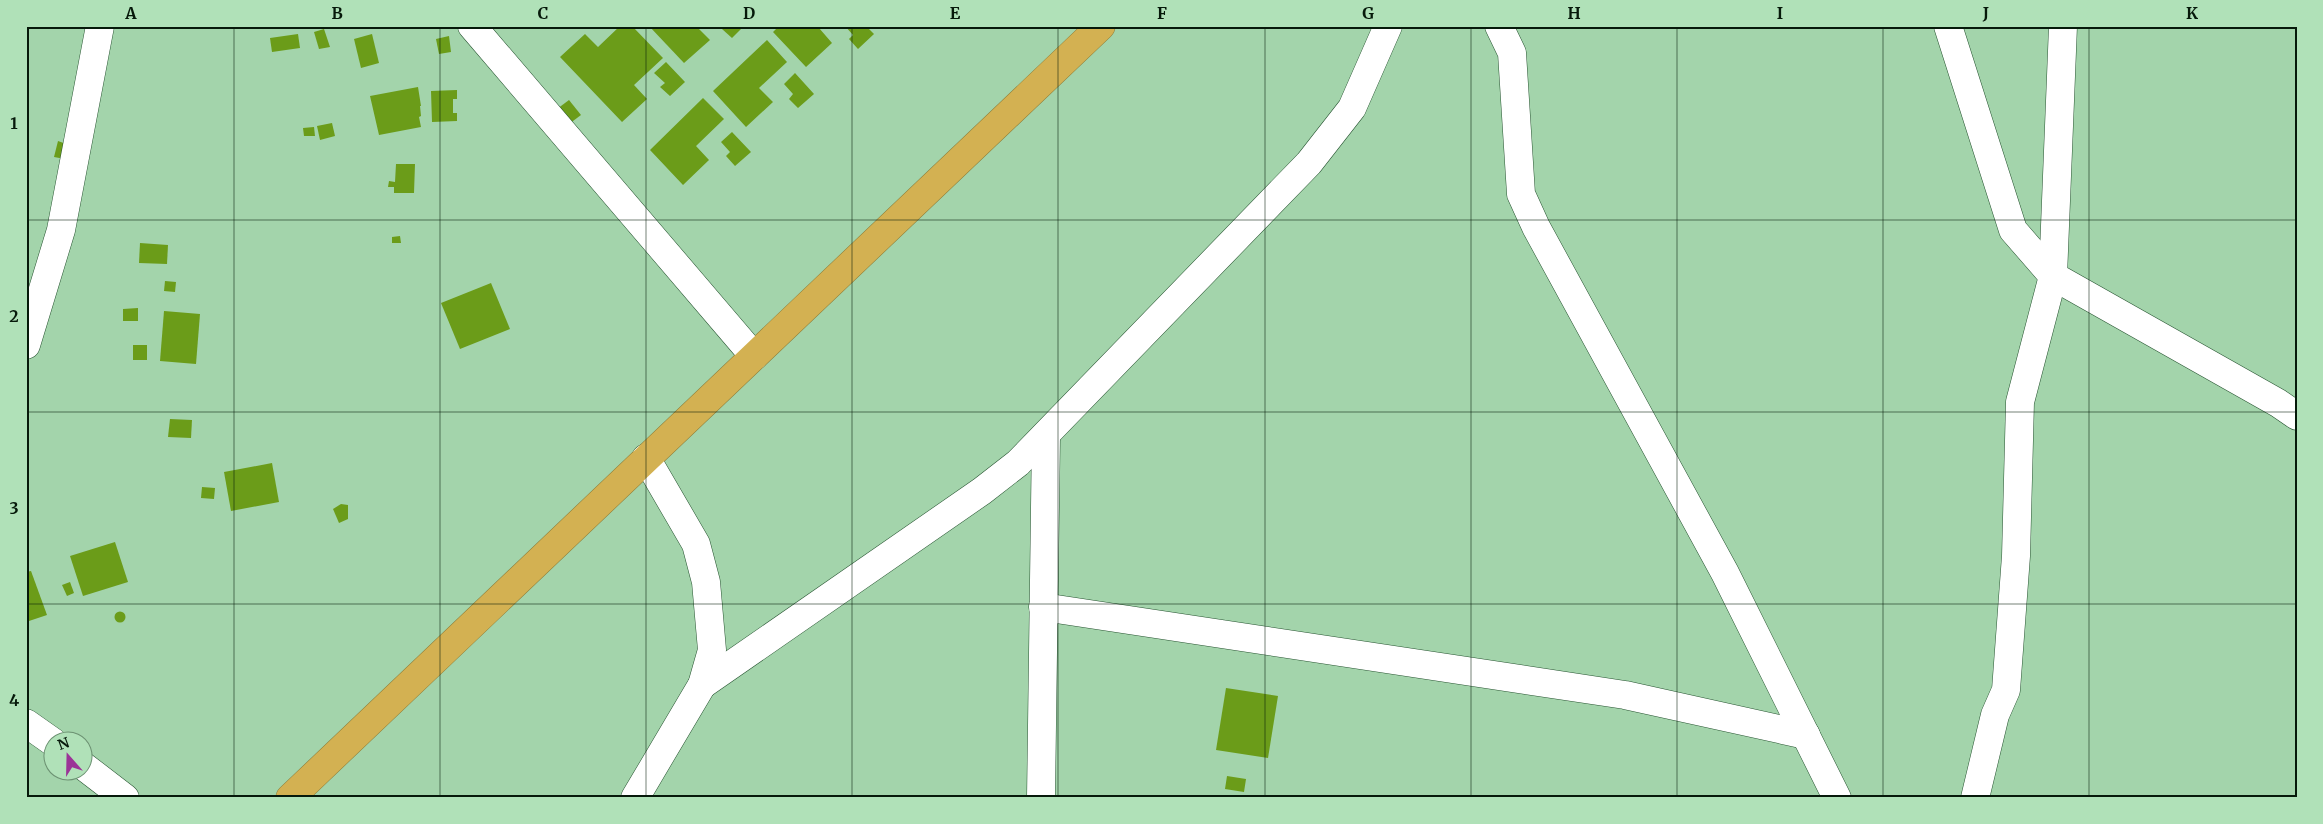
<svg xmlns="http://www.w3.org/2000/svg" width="2323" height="824" viewBox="0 0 2323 824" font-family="Merriweather,serif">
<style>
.building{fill:#6b9c19}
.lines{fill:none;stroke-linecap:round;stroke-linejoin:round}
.minor-casing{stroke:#275431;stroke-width:29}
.highway-casing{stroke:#8b7c39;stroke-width:29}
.minor{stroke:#fff;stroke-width:28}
.highway{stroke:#d3b152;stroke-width:28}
.grid{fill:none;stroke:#06190a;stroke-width:1;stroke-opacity:0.55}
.neatline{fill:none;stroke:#06190a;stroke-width:2}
.grid-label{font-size:16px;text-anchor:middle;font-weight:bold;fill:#06190a}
</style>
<rect width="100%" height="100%" fill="#a3d4ab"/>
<!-- building -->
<g class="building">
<polygon points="620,26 632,26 663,58 634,85 647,99 622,122 560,57 585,34 598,47"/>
<polygon points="649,26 696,26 710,40 684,63"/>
<polygon points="725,26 744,26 732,38 722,29"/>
<polygon points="779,26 821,26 819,28 832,43 806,67 773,32"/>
<polygon points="845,26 866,26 874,34 858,49 849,39 853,35"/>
<polygon points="324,29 330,47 319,49 314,32"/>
<polygon points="298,34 300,48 272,52 270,38"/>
<polygon points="372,34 379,63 361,68 354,39"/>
<polygon points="449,36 451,52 439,54 436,39"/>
<polygon points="767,40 787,62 759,88 773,102 746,127 713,91"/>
<polygon points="666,62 685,82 670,96 660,87 665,83 654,73"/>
<polygon points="795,73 814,94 798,108 789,99 793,94 784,84"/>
<polygon points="418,87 421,106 420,106 421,116 419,117 421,127 379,135 370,96"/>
<polygon points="457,90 457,99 453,99 453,113 457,113 457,121 432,122 431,91"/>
<polygon points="703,98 724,119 696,146 709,160 683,185 650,150"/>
<polygon points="569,100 581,115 565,127 553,112"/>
<polygon points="332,123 335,136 320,140 317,126"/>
<polygon points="314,127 315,136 304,136 303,128"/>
<polygon points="732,132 751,152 735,166 726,156 730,152 721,142"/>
<polygon points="58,141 69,145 65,159 54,157"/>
<polygon points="396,164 415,164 414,193 394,193 394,187 388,187 389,181 395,182"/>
<polygon points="400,236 401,243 392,243 392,237"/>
<polygon points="140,243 168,245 167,264 139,263"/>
<polygon points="165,281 176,282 175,292 164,291"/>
<polygon points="491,283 510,329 460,349 441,303"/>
<polygon points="138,308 138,321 123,321 123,309"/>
<polygon points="164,311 200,314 196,364 160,361"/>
<rect x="133" y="345" width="14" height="15"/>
<polygon points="170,419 192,420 191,438 168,437"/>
<polygon points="272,463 279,502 231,511 224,472"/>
<polygon points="202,487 215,488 214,499 201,498"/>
<polygon points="341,504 348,505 348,519 339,523 333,509"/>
<polygon points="115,542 128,582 83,596 70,556"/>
<polygon points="31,571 47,615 26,622 26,572"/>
<polygon points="70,582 74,593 67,596 62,585"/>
<circle cx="120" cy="617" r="5.5"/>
<polygon points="1226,688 1278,696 1268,758 1216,750"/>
<polygon points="1227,776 1246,779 1244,792 1225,789"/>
</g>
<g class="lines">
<!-- minor casing -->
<g class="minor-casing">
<g id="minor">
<polyline points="472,26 754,356"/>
<polyline points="1499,26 1512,53 1521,194 1536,227 1725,573 1837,798"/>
<polyline points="1948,26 2013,230 2053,276 2020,402 2016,556 2006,690 1995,715 1975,798"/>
<polyline points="2063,26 2053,276 2278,403 2297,416"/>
<polyline points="26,345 61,230 100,26"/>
<polyline points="1043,607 1625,695 1806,735"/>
<polyline points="702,685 982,491 1018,463 1309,163 1352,108 1388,26"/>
<polyline points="26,723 53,742"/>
<polyline points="82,765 125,798"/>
<polyline points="635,798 702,685 712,650 706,582 696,544 646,458"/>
<polyline points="1041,798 1046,435"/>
</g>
</g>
<!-- highway casing -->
<g class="highway-casing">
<polyline id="highway" points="290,798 1101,26"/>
</g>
<!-- minor -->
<use href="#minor" class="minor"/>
<!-- highway -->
<use href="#highway" class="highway"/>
</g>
<!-- grid -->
<path class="grid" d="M 234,26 L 234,798M 440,26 L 440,798M 646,26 L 646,798M 852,26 L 852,798M 1058,26 L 1058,798M 1265,26 L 1265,798M 1471,26 L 1471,798M 1677,26 L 1677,798M 1883,26 L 1883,798M 2089,26 L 2089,798M 26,220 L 2297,220M 26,412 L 2297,412M 26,604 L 2297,604"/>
<!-- border -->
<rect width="2323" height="824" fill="none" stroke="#b0e1b8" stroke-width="55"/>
<!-- north arrow -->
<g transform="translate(68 756) rotate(340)"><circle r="24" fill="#b0e1b8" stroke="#6c9172"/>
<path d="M0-4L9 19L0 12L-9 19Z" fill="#9b3497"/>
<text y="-8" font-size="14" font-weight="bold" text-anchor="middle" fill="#06190a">N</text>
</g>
<rect x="28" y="28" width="2268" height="768" class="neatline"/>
<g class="grid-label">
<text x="131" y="19">A</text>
<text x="337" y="19">B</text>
<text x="543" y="19">C</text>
<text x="749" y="19">D</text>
<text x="955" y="19">E</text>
<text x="1162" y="19">F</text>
<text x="1368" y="19">G</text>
<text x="1574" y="19">H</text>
<text x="1780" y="19">I</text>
<text x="1986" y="19">J</text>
<text x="2192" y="19">K</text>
<text x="14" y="129">1</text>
<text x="14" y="322">2</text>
<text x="14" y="514">3</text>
<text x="14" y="706">4</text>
</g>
</svg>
